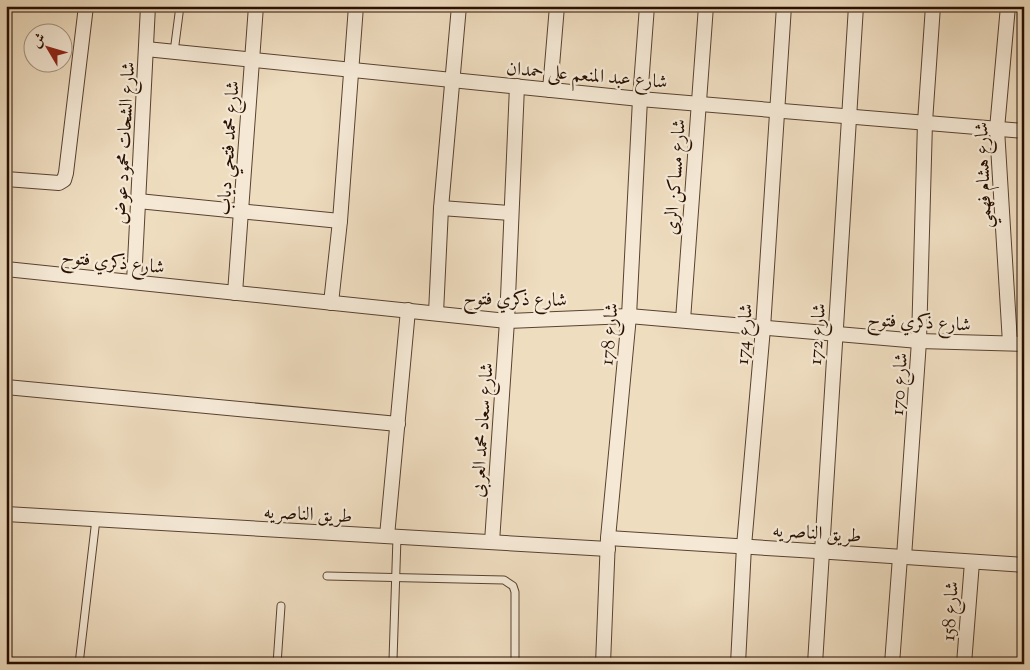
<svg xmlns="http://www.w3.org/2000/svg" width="1030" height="670" viewBox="0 0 1030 670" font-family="'Sorts Mill Goudy',Amiri,serif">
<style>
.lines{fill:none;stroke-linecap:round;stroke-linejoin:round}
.lane-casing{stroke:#594230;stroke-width:9}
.street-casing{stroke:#594230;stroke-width:16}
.lane{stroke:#f5e9d6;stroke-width:7}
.street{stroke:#f5e9d6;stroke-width:14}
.labels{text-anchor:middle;stroke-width:4.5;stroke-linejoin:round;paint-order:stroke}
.street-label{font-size:19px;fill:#270f00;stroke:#f5e9d6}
</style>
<rect width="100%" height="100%" fill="#efddc0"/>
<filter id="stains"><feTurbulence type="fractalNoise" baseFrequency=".004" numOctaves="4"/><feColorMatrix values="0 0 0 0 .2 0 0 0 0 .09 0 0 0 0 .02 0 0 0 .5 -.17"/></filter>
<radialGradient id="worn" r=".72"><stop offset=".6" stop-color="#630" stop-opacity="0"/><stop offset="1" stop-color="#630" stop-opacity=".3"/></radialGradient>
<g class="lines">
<!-- lane casing -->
<g class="lane-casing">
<g id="lane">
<polyline points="174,52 180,6"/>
<polyline points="327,576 504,580 513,586 515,592 515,658"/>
<polyline points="393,660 397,537"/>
<polyline points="79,664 96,519"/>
<polyline points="277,664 281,606"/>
</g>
</g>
<!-- street casing -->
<g class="street-casing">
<g id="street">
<polyline points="1008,6 997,129 1010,343"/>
<polyline points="146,49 640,99 1024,131"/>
<polyline points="550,90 557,6"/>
<polyline points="6,179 59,183 64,180 66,173 86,6"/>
<polyline points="138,201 340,221"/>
<polyline points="441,208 511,213"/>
<polyline points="6,269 507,321 629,316 919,341 1024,344"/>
<polyline points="134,282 148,6"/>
<polyline points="235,293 256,6"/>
<polyline points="331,303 340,221 356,6"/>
<polyline points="436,313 441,208 459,6"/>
<polyline points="683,320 706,6"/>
<polyline points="6,387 398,424"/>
<polyline points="6,514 608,549"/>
<polyline points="387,536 408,310"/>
<path d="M 608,538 C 747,546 885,556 1024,565"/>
<polyline points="492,542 507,321 517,86"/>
<polyline points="904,557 919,341 925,122 933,6"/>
<polyline points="603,664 608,538 629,316 640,99 647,6"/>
<polyline points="738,664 744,546 763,328 784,6"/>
<polyline points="815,664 856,6"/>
<polyline points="892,664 900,557"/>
<polyline points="964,664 972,562"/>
</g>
</g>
<!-- lane -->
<use href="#lane" class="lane"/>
<!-- street -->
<use href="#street" class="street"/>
</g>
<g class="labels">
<!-- street labels -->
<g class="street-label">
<text transform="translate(587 74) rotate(5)" y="7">شارع عبد المنعم على حمدان</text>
<text transform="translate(123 143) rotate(-87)" y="7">شارع الشحات محمود عوض</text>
<text transform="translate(227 148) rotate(-86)" y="7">شارع محمد فتحي دياب</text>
<text transform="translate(982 175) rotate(-92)" y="7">شارع هشام فهمي</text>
<text transform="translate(674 177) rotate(-86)" y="7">شارع مساكن الرى</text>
<text transform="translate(113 261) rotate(6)" y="7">شارع ذكري فتوح</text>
<text transform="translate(515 298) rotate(1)" y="7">شارع ذكري فتوح</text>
<text transform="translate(919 321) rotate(3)" y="7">شارع ذكري فتوح</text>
<text transform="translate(608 334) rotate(-85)" y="7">شارع 178</text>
<text transform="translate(743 334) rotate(-86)" y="7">شارع 174</text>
<text transform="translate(816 334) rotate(-86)" y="7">شارع 172</text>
<text transform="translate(898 384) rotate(-86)" y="7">شارع 170</text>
<text transform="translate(481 430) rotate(-86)" y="7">شارع سعاد محمد العربى</text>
<text transform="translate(308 513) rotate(3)" y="7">طريق الناصريه</text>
<text transform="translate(817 532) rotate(4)" y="7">طريق الناصريه</text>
<text transform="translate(949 611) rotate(-86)" y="7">شارع 158</text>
</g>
</g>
<!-- margin -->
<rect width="1030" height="670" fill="none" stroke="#efddc0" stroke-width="25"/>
<rect x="8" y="8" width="1015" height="655" fill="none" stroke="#270f00" stroke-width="2.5"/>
<rect x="12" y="12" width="1005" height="645" fill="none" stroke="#270f00"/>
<!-- north arrow -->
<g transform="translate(48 48) rotate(308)"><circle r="24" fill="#f5e9d6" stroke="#a39280"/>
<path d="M0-4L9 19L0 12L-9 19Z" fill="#8f2418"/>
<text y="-8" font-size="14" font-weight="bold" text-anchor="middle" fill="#270f00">ش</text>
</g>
<rect width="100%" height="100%" filter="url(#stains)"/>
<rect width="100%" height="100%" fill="url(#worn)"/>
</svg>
